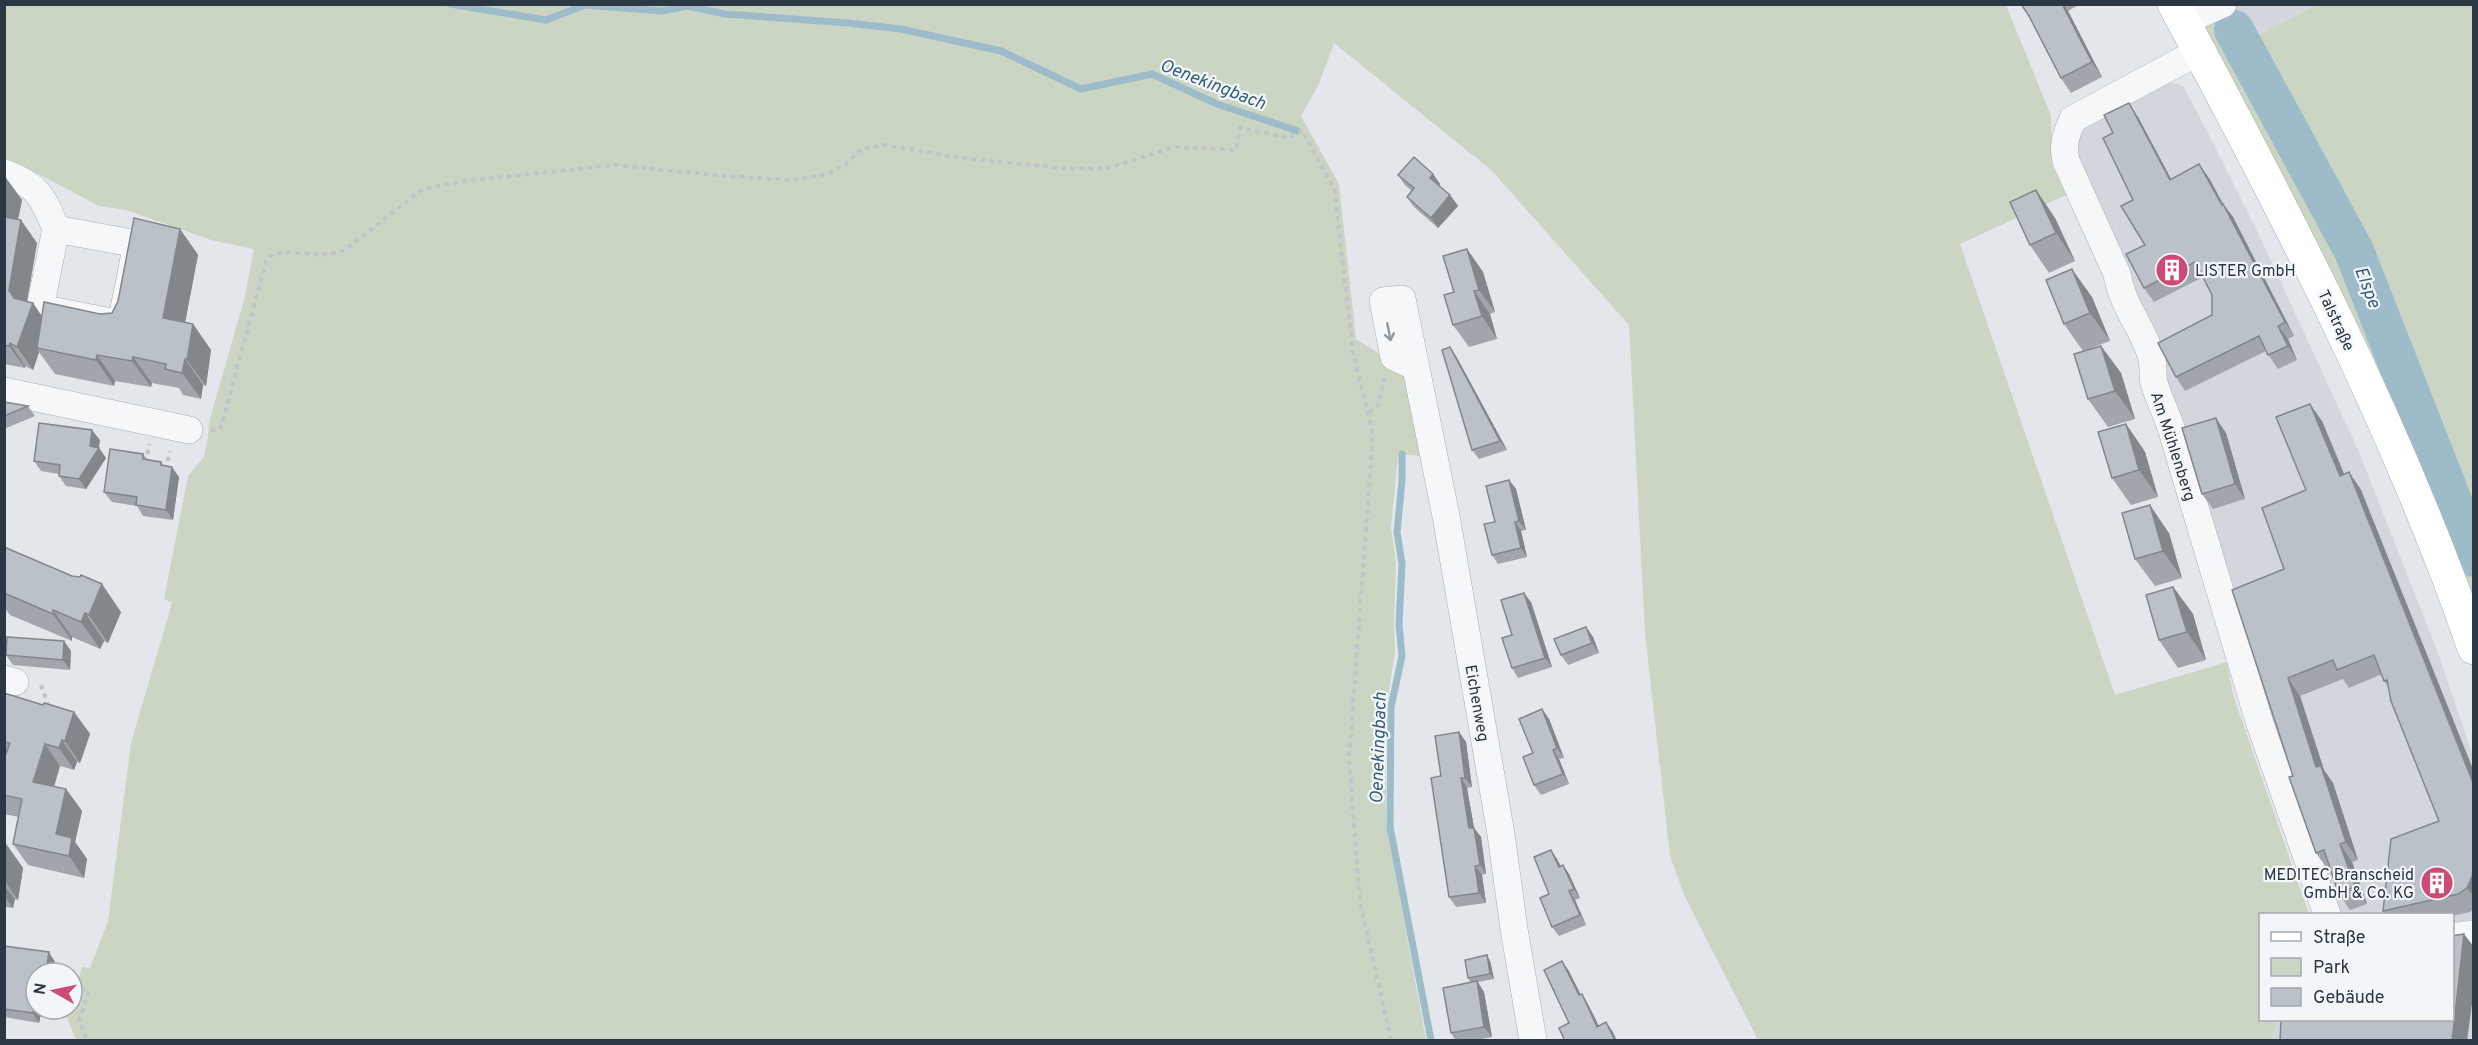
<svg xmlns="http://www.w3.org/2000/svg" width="2478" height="1045" viewBox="0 0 2478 1045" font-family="Overpass,sans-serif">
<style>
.built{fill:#d1d7dd}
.green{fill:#cbd5c4}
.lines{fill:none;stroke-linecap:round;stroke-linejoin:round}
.stream{stroke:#9ebbca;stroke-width:7}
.river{stroke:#9ebbca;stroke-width:40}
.minor-casing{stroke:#a8afb5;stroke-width:28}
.major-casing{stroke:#a2aeb6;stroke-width:34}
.path{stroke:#c1c5ca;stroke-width:4;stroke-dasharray:4.5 4.5;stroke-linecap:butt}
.minor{stroke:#f6f7f9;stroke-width:27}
.major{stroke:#fff;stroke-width:33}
.wall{fill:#a0a6ac}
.shaded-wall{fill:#82878c}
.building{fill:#bac1c8;stroke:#82878c;stroke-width:1.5}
.oneway{stroke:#90989e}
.labels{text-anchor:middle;stroke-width:4.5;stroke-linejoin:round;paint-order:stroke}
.poi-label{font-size:16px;fill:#2b3843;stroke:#f2f6f8;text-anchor:start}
.street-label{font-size:16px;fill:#2b3843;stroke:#f2f6f8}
.water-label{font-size:18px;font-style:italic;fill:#355e77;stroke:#f2f6f8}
</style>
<rect width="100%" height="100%" fill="#e3e7eb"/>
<!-- built -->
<g class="built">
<polygon points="2235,5 2315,5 2252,40"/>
<polygon points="2165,81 2183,86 2208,133 2259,235 2359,452 2438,653 2473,756 2473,1040 2272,1040 2276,1020 2452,1020 2452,914 2335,914 2075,158 2076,133"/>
</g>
<!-- green -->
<g class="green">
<polygon points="5,5 2006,5 2051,116 2052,165 2066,195 1960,244 2115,695 2227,662 2233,695 2309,914 2260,914 2260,1020 2276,1020 2272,1040 1758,1040 1685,897 1670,856 1645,633 1629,325 1491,170 1334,43 1318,86 1301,116 1339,184 1356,339 1405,370 1421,456 1398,454 1391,528 1396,561 1394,621 1395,652 1385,714 1386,823 1426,1040 76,1040 67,1018 70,1009 72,1009 72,1001 82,967 90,968 108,921 131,743 172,603 164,599 188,476 204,457 208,437 209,422 244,300 254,249 211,240 126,210 99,206 38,174 5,163"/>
<polygon points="2190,5 2235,5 2253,39 2315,5 2473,5 2473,605"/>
</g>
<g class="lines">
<!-- stream -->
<g class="stream">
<polyline points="450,4 546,20 585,5 662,11 688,6 725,14 848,23 901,29 1001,51 1081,89 1152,74 1217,104 1298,131"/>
<polyline points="1402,454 1402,481 1397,532 1402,564 1399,625 1402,656 1391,707 1390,827 1431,1040"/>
</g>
<!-- river -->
<polyline class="river" points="2234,30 2354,251 2474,557"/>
<!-- minor casing -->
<g class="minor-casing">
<g id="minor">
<polyline points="2183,22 2223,4"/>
<path d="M 2198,52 L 2073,119 C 2066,134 2062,145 2066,161 L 2117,274 C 2122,305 2141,325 2151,355 C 2154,364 2152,374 2154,383 C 2159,400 2167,414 2172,431 L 2259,721 L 2327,914"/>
<path d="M 4,173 C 39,186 43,197 56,229"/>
<polygon points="56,229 137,244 121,324 40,308"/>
<polyline points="1416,367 1394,357 1383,301 1402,299 1446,516 1501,834 1514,929 1533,1040"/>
<polyline points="4,391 189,430"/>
<polyline points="4,679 15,682"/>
<polyline points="2452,937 2474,934"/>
</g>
</g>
<!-- major casing -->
<g class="major-casing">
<path id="major" d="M 2174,4 C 2286,213 2396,423 2474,648"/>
</g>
<!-- path -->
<g class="path">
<polyline points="1369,412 1377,408 1385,378"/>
<path d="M 211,430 L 216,431 L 221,427 L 267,258 C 289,244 321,263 346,249 L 423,189 L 465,181 L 615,165 L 725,176 L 793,180 L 828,174 L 846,164 L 861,149 L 884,145 L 961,158 L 1073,169 L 1108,168 L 1174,147 L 1236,150 L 1240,128 L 1289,138 L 1302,130 L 1334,188 L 1353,352 L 1373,434 L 1349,759 L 1360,902 L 1391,1040"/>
<polyline points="146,463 149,444"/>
<polyline points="166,470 170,451"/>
<polyline points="41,685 49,707"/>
<polyline points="72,986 89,991 79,1021 87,1040"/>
</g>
<!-- minor -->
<use href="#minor" class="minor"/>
<!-- major -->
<use href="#major" class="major"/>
</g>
<!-- wall -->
<g class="wall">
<polygon points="2021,4 2080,4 2068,11 2102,77 2071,93 2061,78 2029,16"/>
<polygon points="2138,117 2171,179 2209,178 2223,204 2233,217 2294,336 2288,339 2297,360 2278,369 2266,351 2185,391 2176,377 2212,315 2212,295 2203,277 2154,302 2144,288 2145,245 2113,133"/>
<polygon points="1433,174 1440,184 1439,186 1450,195 1458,206 1438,228 1414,207 1407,197 1412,191 1405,185 1398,175"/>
<polygon points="4,177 6,178 22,200 18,220 37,243 27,302 33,303 42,316 112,313 180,229 198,255 185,322 193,324 211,350 206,386 203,385 201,399 183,395 179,388 152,383 151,387 115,381 114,386 55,374 39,352 33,370 25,366 25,368 4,364"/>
<polygon points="2036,190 2055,218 2075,261 2049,273 2030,245"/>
<polygon points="1467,249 1483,272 1495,312 1490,314 1497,339 1469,347 1453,325 1454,292"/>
<polygon points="2092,297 2110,341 2086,350 2101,346 2121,373 2135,419 2108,427 2088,399 2083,351 2064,324"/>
<polygon points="1456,356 1507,450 1479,459 1472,450"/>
<polygon points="4,402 28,406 35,416 4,429"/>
<polygon points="2322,421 2344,474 2349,472 2361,490 2474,772 2474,909 2470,912 2452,916 2452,915 2386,915 2383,911 2439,821 2388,686 2384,681 2382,674 2349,688 2343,679 2300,696 2324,770 2333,783 2358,860 2352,862 2367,904 2350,910 2338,892 2330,870 2328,870 2316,853 2293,776 2284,569 2306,490"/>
<polygon points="2126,424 2145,452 2158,497 2131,505 2112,478"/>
<polygon points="2226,433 2245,499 2213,509 2202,494"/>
<polygon points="100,440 99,448 106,458 86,489 66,486 59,476 59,474 41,471 34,461"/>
<polygon points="143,454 147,459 161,462 164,466 179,477 173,520 143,516 137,506 112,502 104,492"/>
<polygon points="1509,480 1516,489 1526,530 1521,531 1527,557 1498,564 1492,555 1495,522"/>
<polygon points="2169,533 2182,578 2155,586 2135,559"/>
<polygon points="2173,587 2193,614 2206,660 2178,668 2159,640"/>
<polygon points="4,593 121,612 108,643 104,641 100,649 72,637 72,641 10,615 4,607"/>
<polygon points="1531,602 1552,667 1518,678 1512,668"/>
<polygon points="1586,627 1593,637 1599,653 1568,665 1561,655"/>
<polygon points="71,651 70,670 13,665 6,655"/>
<polygon points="4,693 43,705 74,712 90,734 80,763 77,762 74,770 60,766 54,786 66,789 82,811 75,842 87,859 84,878 28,865 13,844 19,817 4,814"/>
<polygon points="1542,709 1549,719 1564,758 1559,759 1569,784 1541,795 1534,785 1533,753"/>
<polygon points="1459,732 1466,742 1472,787 1467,788 1474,828 1481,837 1486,874 1482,875 1486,903 1456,907 1449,897 1441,776"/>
<polygon points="4,841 23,868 18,900 15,899 13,908 6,907 6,909 4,909"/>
<polygon points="1551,850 1557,859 1561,866 1563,865 1569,874 1580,898 1575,900 1586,925 1559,936 1552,927 1549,894"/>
<polygon points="4,946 55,962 54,973 36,973 36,1009 42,1009 39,1023 4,1017"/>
<polygon points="1490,961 1494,979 1478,982 1484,992 1492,1037 1472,1041 1456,1041 1451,1033 1471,983 1468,978"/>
</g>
<!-- shaded-wall -->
<g class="shaded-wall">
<polygon points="2062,4 2063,4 2068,11 2102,77 2092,62"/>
<polygon points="2129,103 2138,117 2179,194 2170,180"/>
<polygon points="2199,164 2209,178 2223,204 2233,217 2294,336 2285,322"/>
<polygon points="1433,174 1440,184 1437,188 1430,178"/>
<polygon points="6,178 22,200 14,238 4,225 4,186"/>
<polygon points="2036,190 2055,218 2075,261 2056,233"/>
<polygon points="1450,195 1458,206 1438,228 1431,218"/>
<polygon points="21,220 37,243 25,312 33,303 48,326 37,348 39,352 33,370 17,347 9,290"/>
<polygon points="180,229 198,255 181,344 163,318"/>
<polygon points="1467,249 1483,272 1495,312 1479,290"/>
<polygon points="2072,269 2092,297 2110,341 2090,313"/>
<polygon points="1474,291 1490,314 1497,339 1482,316"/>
<polygon points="193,324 211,350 206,386 187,360"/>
<polygon points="2278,326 2288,339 2297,360 2288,346"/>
<polygon points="10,343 25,366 25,368 9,346"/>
<polygon points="2101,346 2121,373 2135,419 2115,391"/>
<polygon points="1450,347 1456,356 1507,450 1500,441"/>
<polygon points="97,355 115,381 114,386 96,360"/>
<polygon points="133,357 152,383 151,387 132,361"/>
<polygon points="185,359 203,385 201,399 182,373"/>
<polygon points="2310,404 2322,421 2352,493 2340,476"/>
<polygon points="2216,418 2226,433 2245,499 2235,484"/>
<polygon points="2126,424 2145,452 2158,497 2139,470"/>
<polygon points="92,430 100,440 98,449 99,448 106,458 86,489 79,479 90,446"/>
<polygon points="172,467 179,477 173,520 166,510"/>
<polygon points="2349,472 2361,490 2474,772 2474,785"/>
<polygon points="1509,480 1516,489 1526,530 1519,521"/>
<polygon points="2150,505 2169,533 2182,578 2163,551"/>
<polygon points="1515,522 1521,531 1527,557 1521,548"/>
<polygon points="102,584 121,612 108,643 89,615"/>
<polygon points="2173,587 2193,614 2206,660 2187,632"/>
<polygon points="1524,593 1531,602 1552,667 1545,658"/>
<polygon points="53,610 72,637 72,641 53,614"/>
<polygon points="85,613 104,641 100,649 81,622"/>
<polygon points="1586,627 1593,637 1599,653 1592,643"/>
<polygon points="64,641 71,651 70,670 63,660"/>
<polygon points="2288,678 2300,696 2324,770 2333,783 2358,860 2346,842 2316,767"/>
<polygon points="1542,709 1549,719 1564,758 1557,748"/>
<polygon points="74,712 90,734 80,763 65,741"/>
<polygon points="1459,732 1466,742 1472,787 1465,778"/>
<polygon points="62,740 77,762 74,770 59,748"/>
<polygon points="45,744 60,766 49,804 33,782"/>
<polygon points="1553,750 1559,759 1569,784 1563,774"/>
<polygon points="1461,778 1467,788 1474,828 1481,837 1486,874 1480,865 1469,828"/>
<polygon points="66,789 82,811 75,842 87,859 84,878 69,856 56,834"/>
<polygon points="4,841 23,868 18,900 4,880"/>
<polygon points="2340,844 2352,862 2367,904 2355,887"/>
<polygon points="1551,850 1557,859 1565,876 1559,867"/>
<polygon points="1563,865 1569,874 1580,898 1574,889"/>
<polygon points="2474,865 2474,896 2467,888"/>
<polygon points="1475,866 1482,875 1486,903 1479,893"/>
<polygon points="4,885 15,899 13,908 4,896"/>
<polygon points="1569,891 1575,900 1586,925 1580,915"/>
<polygon points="2464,934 2474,947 2474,989 2467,1041 2452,1041"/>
<polygon points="49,952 55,962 54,973 48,973 46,970"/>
<polygon points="1487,955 1490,961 1494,979 1490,974"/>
<polygon points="1562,961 1569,971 1586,1005 1579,995"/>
<polygon points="1477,981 1484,992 1492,1037 1484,1027"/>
<polygon points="1582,994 1588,1004 1604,1036 1597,1027"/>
<polygon points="36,995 36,1009 42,1009 39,1023 33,1013"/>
<polygon points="1606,1022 1613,1032 1617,1041 1615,1041"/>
</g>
<!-- building -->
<g class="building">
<polygon points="2021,4 2062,4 2092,62 2061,78 2029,16"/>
<polygon points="2129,103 2170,180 2199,164 2222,205 2223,204 2285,322 2278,326 2288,346 2268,355 2259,336 2176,377 2158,343 2212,315 2212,295 2195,262 2144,288 2126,254 2145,245 2121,206 2133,200 2103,138 2113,133 2104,115"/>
<polygon points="1414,157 1433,174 1430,178 1450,195 1431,218 1407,197 1414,188 1398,175"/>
<polygon points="2036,190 2056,233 2030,245 2010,202"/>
<polygon points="4,217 21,220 9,290 14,298 33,303 17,347 10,343 9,346 4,345"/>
<polygon points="134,218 180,229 163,318 193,324 187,360 185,359 182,373 165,369 166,364 133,357 132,361 97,355 96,360 37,348 44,302 100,314 112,313 118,301"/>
<polygon points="1467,249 1479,290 1474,291 1482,316 1453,325 1444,295 1454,292 1443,256"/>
<polygon points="2072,269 2090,313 2064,324 2046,280"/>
<polygon points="2101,346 2115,391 2088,399 2074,354"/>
<polygon points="1450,347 1500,441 1472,450 1442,350"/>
<polygon points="4,402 28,406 4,416"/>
<polygon points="2310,404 2340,476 2349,472 2474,785 2474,865 2472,877 2467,888 2458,894 2383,911 2391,839 2439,821 2391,701 2387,680 2384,681 2374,655 2337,670 2333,660 2288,678 2316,767 2321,766 2346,842 2340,844 2355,887 2338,892 2324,850 2316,853 2289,777 2293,776 2232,590 2284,569 2262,508 2306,490 2276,417"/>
<polygon points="2216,418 2235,484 2202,494 2182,428"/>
<polygon points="39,423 92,430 90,446 99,448 79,479 59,476 60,465 34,461"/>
<polygon points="2126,424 2139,470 2112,478 2098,432"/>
<polygon points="110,449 143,454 143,459 161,462 161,465 172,467 166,510 136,505 137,497 104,492"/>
<polygon points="1509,480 1519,521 1515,522 1521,548 1492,555 1484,524 1495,522 1486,486"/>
<polygon points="2150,505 2163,551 2135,559 2122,513"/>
<polygon points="4,547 72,576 80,577 81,575 102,584 89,615 85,613 81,622 53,610 53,614 4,593"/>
<polygon points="2173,587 2187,632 2159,640 2146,595"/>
<polygon points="1524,593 1545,658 1512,668 1502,638 1512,635 1501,600"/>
<polygon points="1586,627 1592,643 1561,655 1554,639"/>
<polygon points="7,637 64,641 63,660 6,655"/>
<polygon points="4,693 43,705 44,703 74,712 65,741 62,740 59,748 45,744 33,782 66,789 56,834 72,838 69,856 13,844 22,799 4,795 4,759 10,743 4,742"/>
<polygon points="1542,709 1557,748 1553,750 1563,774 1534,785 1523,757 1533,753 1519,719"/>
<polygon points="1459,732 1465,778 1461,778 1469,828 1474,828 1480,865 1475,866 1479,893 1449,897 1431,778 1441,776 1435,736"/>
<polygon points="1551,850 1559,867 1563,865 1574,889 1569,891 1580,915 1552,927 1540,898 1549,894 1534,857"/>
<polygon points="2464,934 2452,1041 2280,1041 2281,1020 2452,1020 2452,936"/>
<polygon points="4,946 49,952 46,970 41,969 40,973 36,973 36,995 33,1013 4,1009"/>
<polygon points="1487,955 1490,974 1468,978 1465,960"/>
<polygon points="1562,961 1579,995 1582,994 1597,1027 1606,1022 1615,1041 1565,1041 1559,1028 1569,1023 1544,970"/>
<polygon points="1477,981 1484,1027 1451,1033 1443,988"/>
</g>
<!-- one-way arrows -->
<defs><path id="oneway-shaft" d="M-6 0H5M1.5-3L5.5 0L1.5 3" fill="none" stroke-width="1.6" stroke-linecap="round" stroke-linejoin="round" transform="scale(1.5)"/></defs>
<use class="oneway" href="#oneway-shaft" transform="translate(1389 332) rotate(79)"/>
<!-- icons -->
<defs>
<g id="building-disc" transform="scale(1.725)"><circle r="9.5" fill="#cd4a75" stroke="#f2f6f8"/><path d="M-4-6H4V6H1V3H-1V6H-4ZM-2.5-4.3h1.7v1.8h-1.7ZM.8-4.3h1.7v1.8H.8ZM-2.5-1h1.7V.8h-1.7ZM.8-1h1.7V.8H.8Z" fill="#fff"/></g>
</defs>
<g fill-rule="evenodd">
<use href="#building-disc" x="2172" y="270"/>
<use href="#building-disc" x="2437" y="883"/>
</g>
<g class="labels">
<!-- poi labels -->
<g class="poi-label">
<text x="2195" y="276">LISTER GmbH</text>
<text x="2414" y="880" text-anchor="end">MEDITEC Branscheid<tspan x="2414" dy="18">GmbH &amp; Co. KG</tspan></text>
</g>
<!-- street labels -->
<g class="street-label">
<text transform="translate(2337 320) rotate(65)" y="6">Talstraße</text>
<text transform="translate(2174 446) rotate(72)" y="6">Am Mühlenberg</text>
<text transform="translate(1478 703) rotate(80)" y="6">Eichenweg</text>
</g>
<!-- water labels -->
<g class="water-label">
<text transform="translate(1213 84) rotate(21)" y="6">Oenekingbach</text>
<text transform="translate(2368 287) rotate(69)" y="6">Elspe</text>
<text transform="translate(1378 748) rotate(-88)" y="6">Oenekingbach</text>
</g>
</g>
<!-- border -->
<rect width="2478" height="1045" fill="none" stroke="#2b3843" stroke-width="12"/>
<!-- legend -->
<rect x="2259" y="913" width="195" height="108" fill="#f2f6f8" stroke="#a2aab0" stroke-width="1.5"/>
<rect x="2271" y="932" width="30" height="9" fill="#ffffff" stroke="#a2aab0" stroke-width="1.5"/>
<text x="2313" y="943" font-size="18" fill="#2b3843">Straße</text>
<rect x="2271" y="958" width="30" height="18" fill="#cbd5c4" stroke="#a2aab0" stroke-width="1.5"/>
<text x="2313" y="973" font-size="18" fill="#2b3843">Park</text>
<rect x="2271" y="988" width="30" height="18" fill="#bac1c8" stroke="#a2aab0" stroke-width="1.5"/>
<text x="2313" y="1003" font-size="18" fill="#2b3843">Gebäude</text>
<!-- north arrow -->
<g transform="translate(54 991) rotate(279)"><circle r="28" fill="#f2f6f8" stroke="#a2aab0" stroke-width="1.5"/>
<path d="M0-4.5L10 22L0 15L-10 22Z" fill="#cd4a75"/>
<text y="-9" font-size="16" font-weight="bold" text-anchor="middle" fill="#2b3843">N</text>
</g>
</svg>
